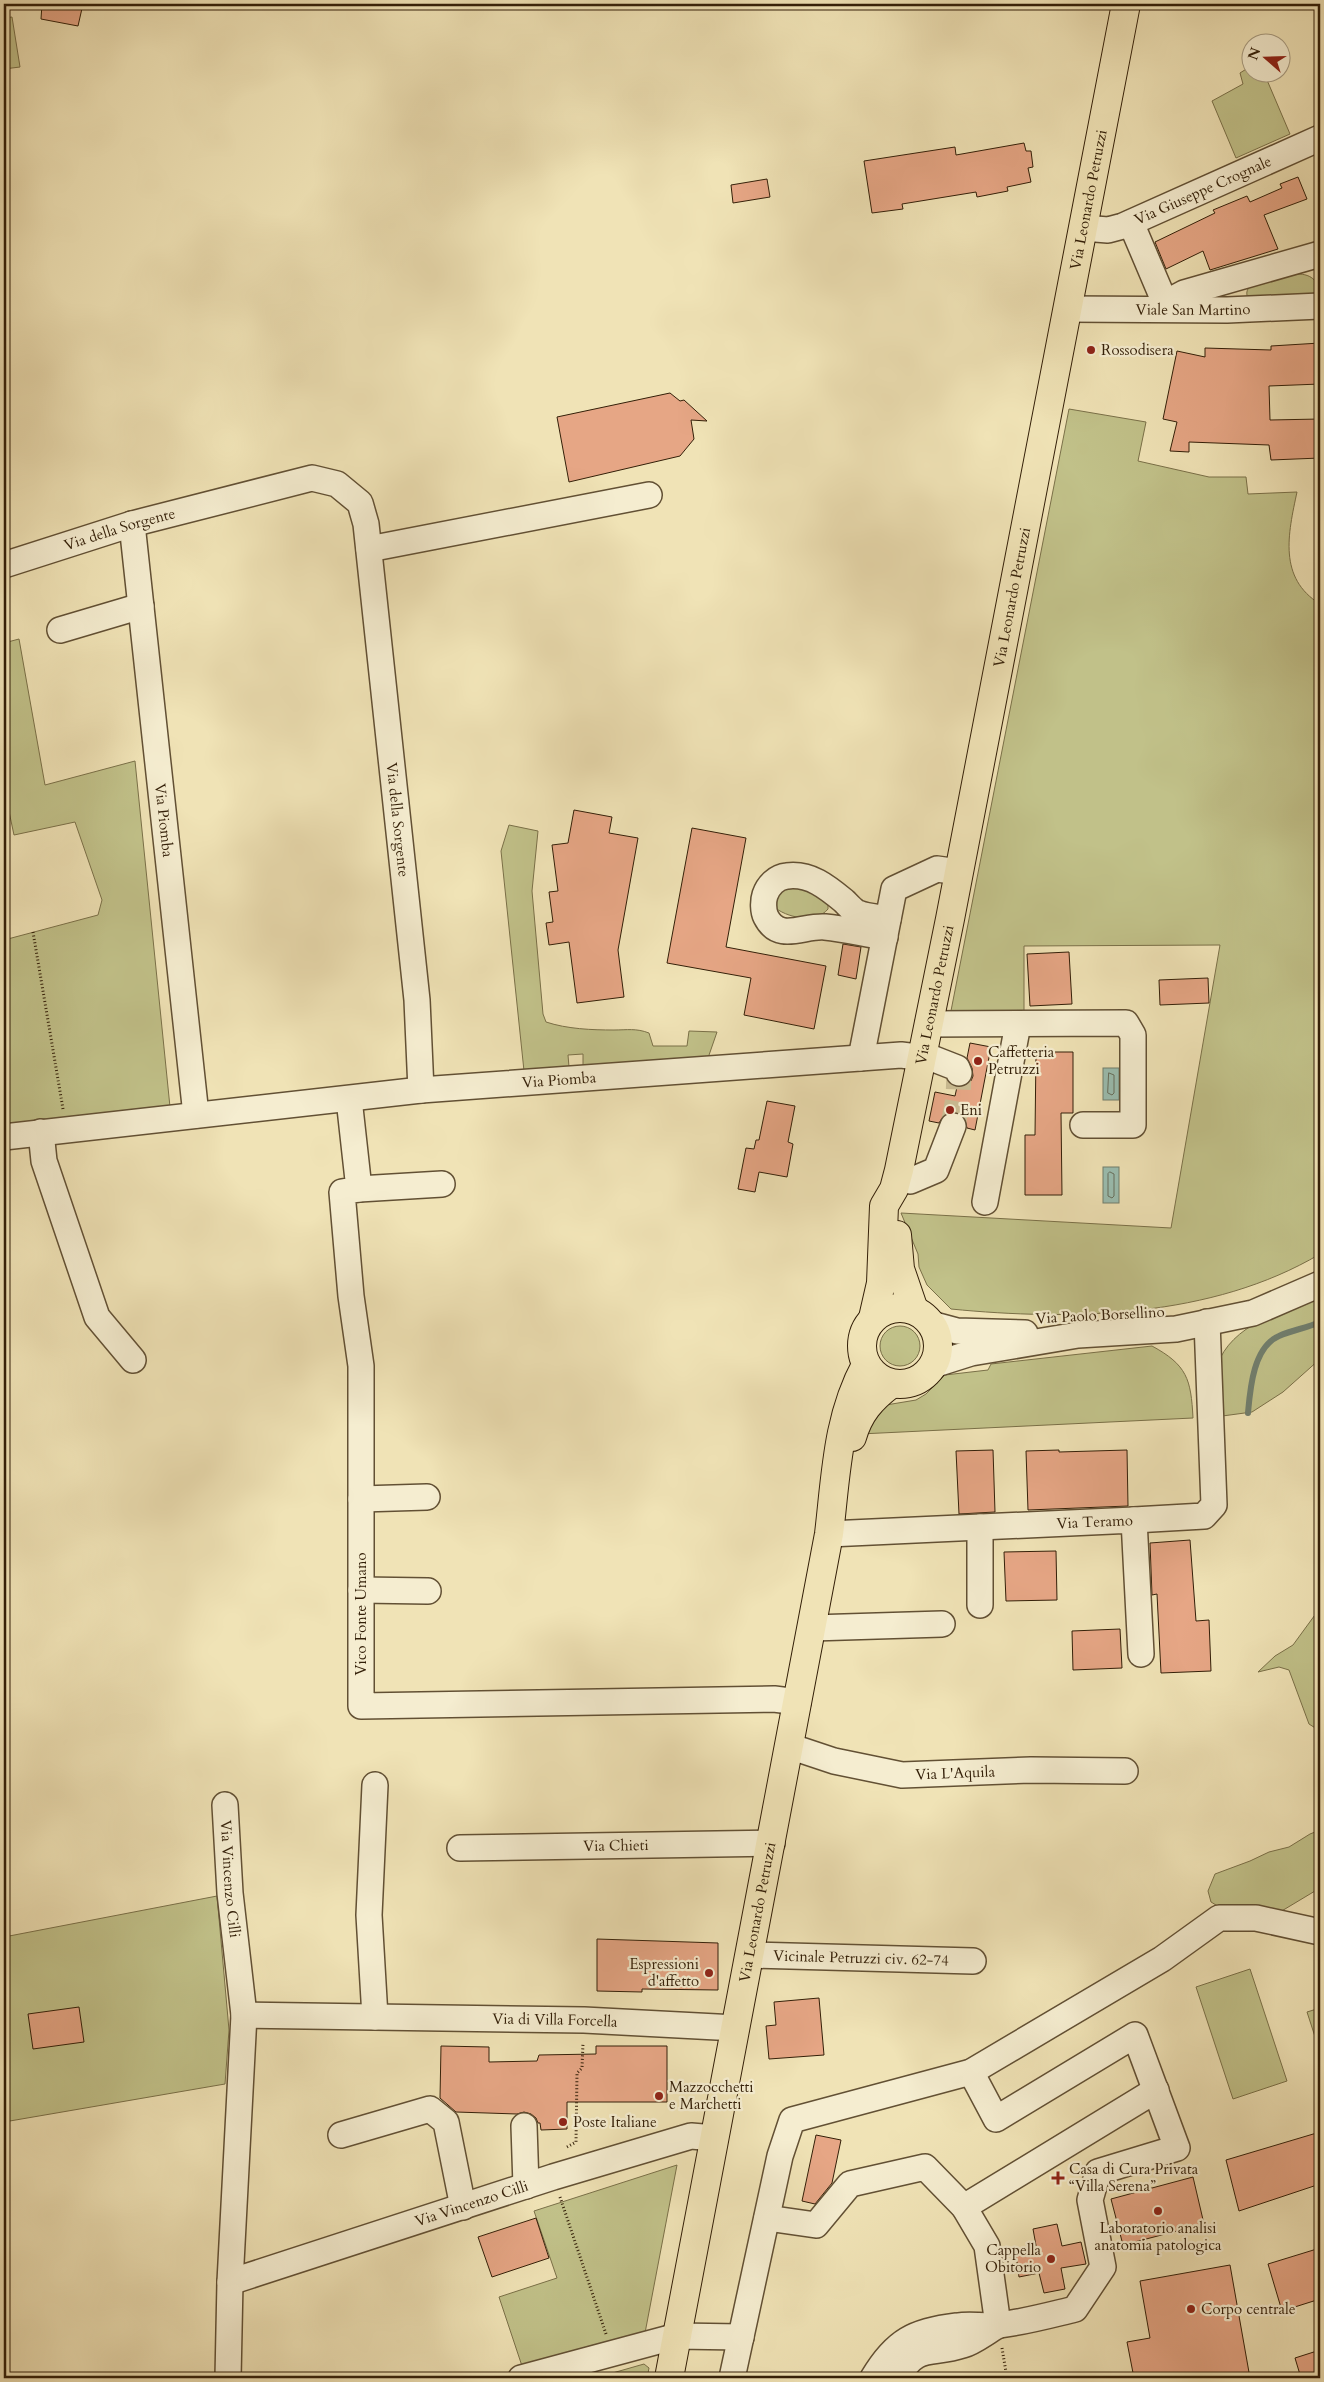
<svg xmlns="http://www.w3.org/2000/svg" width="1324" height="2382" viewBox="0 0 1324 2382" font-family="Cardo,serif">
<style>
.green{fill:#c1c189;stroke:#7a7048}
.water{fill:#9abeb1;stroke:#717e6d}
.lines{fill:none;stroke-linecap:round;stroke-linejoin:round}
.shore{stroke:#666e5c;stroke-width:1}
.stream{stroke:#717e6d;stroke-width:6}
.building{fill:#e6a685;stroke:#331f08}
.minor-tunnel{stroke:#cabc93;stroke-width:25;stroke-dasharray:25 12;stroke-linecap:butt}
.minor-casing{stroke:#625034;stroke-width:28}
.major-casing{stroke:#331f08;stroke-width:30}
.path{stroke:#331f08;stroke-width:3;stroke-dasharray:1 2.5;stroke-linecap:butt}
.minor{stroke:#f5edd0;stroke-width:25}
.major{stroke:#f0e3b6;stroke-width:28}
.poi-dot{fill:#8f2418;stroke:#f5edd0;stroke-width:2}
.labels{text-anchor:middle;stroke-width:4.5;stroke-linejoin:round;paint-order:stroke}
.street-label{font-size:15px;fill:#331f08;stroke:#f5edd0}
.poi-label{font-size:15px;fill:#331f08;stroke:#f5edd0;text-anchor:start}
</style>
<rect width="100%" height="100%" fill="#f0e3b6"/>
<filter id="stains"><feTurbulence type="fractalNoise" baseFrequency=".004" numOctaves="4"/><feColorMatrix values="0 0 0 0 .2 0 0 0 0 .09 0 0 0 0 .02 0 0 0 .5 -.17"/></filter>
<radialGradient id="worn" r=".72"><stop offset=".6" stop-color="#630" stop-opacity="0"/><stop offset="1" stop-color="#630" stop-opacity=".3"/></radialGradient>
<!-- green -->
<g class="green">
<polygon points="12,17 20,67 4,69 4,18"/>
<polygon points="1251,66 1252,72 1264,73 1290,134 1236,158 1212,101 1243,84 1240,73"/>
<path d="M 1291,274 C 1308,273 1318,277 1320,295 L 1248,298 C 1245,292 1248,288 1252,284 Z"/>
<path d="M 1069,409 L 1146,422 L 1138,461 L 1209,477 L 1246,477 L 1248,494 L 1297,492 C 1288,534 1278,578 1320,604 L 1320,1254 C 1212,1318 1072,1321 951,1309 L 927,1285 L 919,1267 L 918,1254 L 901,1213 L 1171,1228 L 1220,945 L 1024,946 L 1024,1021 L 949,1021 Z"/>
<polygon points="19,639 45,785 135,761 170,1107 4,1127 4,940 98,915 102,900 75,822 14,835 4,788 4,643"/>
<path d="M 509,825 L 538,831 L 532,891 L 543,1014 L 546,1022 C 567,1029 592,1030 614,1030 C 627,1030 636,1028 649,1033 L 653,1046 L 687,1046 L 689,1031 L 717,1032 L 708,1058 L 583,1066 L 583,1054 L 568,1055 L 569,1067 L 524,1071 L 501,851 Z"/>
<path d="M 779,885 L 805,888 L 828,903 L 828,909 C 816,924 786,918 773,906 Z"/>
<path d="M 1320,1296 L 1320,1359 L 1283,1392 L 1252,1412 L 1215,1417 C 1215,1401 1213,1381 1217,1366 C 1231,1324 1283,1311 1320,1296 Z"/>
<circle cx="900" cy="1346" r="20"/>
<path d="M 1152,1346 C 1187,1365 1191,1379 1193,1418 L 860,1434 L 886,1405 L 916,1400 L 926,1394 L 945,1375 L 988,1370 L 991,1364 Z"/>
<polygon points="1320,1608 1320,1731 1309,1724 1289,1670 1279,1667 1258,1672 1275,1656 1293,1645"/>
<polygon points="1320,1830 1320,1888 1275,1915 1221,1908 1211,1902 1208,1891 1215,1874 1250,1861 1269,1852 1289,1847 1310,1834"/>
<polygon points="217,1896 229,2030 225,2084 4,2122 4,1937"/>
<polygon points="1250,1969 1287,2081 1233,2099 1196,1987"/>
<polygon points="1320,2008 1320,2052 1307,2012"/>
<polygon points="677,2165 645,2333 523,2369 499,2297 557,2278 534,2211"/>
<polygon points="591,2364 595,2378 644,2364 649,2368 647,2378 546,2378"/>
</g>
<!-- water -->
<g class="water">
<rect x="1103" y="1068" width="16" height="32"/>
<rect x="1103" y="1167" width="16" height="36"/>
</g>
<g class="lines">
<!-- shore -->
<g class="shore">
<polygon points="1109,1073 1114,1075 1114,1093 1112,1095 1108,1093"/>
<polygon points="1110,1172 1114,1174 1114,1196 1112,1198 1108,1196 1108,1174"/>
</g>
<!-- stream -->
<path class="stream" d="M 1248,1413 C 1250,1390 1253,1347 1279,1336 C 1292,1330 1307,1328 1320,1322"/>
</g>
<!-- building -->
<g class="building">
<polygon points="42,4 83,4 78,26 41,19"/>
<polygon points="1024,143 1026,151 1031,151 1033,167 1028,168 1031,182 1007,187 1008,191 977,197 976,192 902,204 903,209 872,213 864,161 955,147 956,155"/>
<polygon points="1298,177 1307,199 1264,215 1278,249 1210,270 1203,251 1166,269 1155,242 1215,213 1213,210 1247,196 1250,202 1282,188 1280,184"/>
<polygon points="767,179 770,197 733,203 731,185"/>
<polygon points="1320,343 1320,384 1269,386 1270,420 1320,419 1320,458 1271,460 1269,445 1189,442 1189,452 1170,451 1177,422 1163,419 1177,351 1205,357 1205,348 1271,350 1271,346"/>
<polygon points="670,393 680,401 684,400 707,421 691,420 694,439 680,456 569,482 557,417"/>
<polygon points="574,810 612,817 609,833 638,838 618,950 624,997 577,1003 569,942 549,945 546,923 553,922 549,892 558,891 552,845 568,843"/>
<polygon points="692,828 746,838 726,947 826,966 814,1029 744,1015 751,978 667,963"/>
<polygon points="843,944 861,947 856,979 838,975"/>
<polygon points="1069,952 1072,1004 1030,1006 1027,954"/>
<polygon points="1208,978 1209,1003 1160,1005 1159,980"/>
<polygon points="970,1043 991,1047 975,1130 967,1128 964,1117 958,1112 950,1112 944,1115 939,1123 929,1121 935,1092 955,1096 957,1087 965,1086 971,1081 973,1076 972,1068 967,1058"/>
<polygon points="1036,1052 1073,1052 1073,1113 1061,1113 1062,1195 1025,1195 1025,1135 1035,1135"/>
<polygon points="767,1101 795,1106 788,1142 793,1144 787,1177 759,1172 755,1192 738,1189 746,1148 754,1149 756,1140 759,1140"/>
<polygon points="993,1450 995,1512 959,1514 956,1451"/>
<polygon points="1059,1450 1059,1452 1127,1450 1128,1506 1028,1510 1026,1451"/>
<polygon points="1190,1540 1196,1621 1209,1620 1211,1671 1161,1673 1157,1594 1152,1595 1150,1543"/>
<polygon points="1056,1551 1057,1600 1006,1601 1004,1552"/>
<polygon points="1120,1629 1122,1668 1073,1670 1072,1631"/>
<polygon points="597,1939 718,1943 718,1990 642,1989 642,1992 597,1991"/>
<polygon points="819,1998 824,2055 769,2059 766,2026 776,2025 774,2002"/>
<polygon points="79,2007 84,2042 33,2049 28,2014"/>
<polygon points="441,2046 489,2047 489,2062 537,2061 539,2055 596,2054 596,2046 667,2046 667,2102 567,2102 567,2129 541,2130 540,2123 538,2123 536,2118 531,2114 524,2112 517,2114 456,2112 440,2098"/>
<polygon points="1320,2132 1320,2184 1239,2211 1226,2160"/>
<polygon points="816,2135 841,2140 832,2183 815,2204 802,2201"/>
<polygon points="1193,2177 1204,2224 1123,2245 1111,2199"/>
<polygon points="536,2218 549,2258 492,2277 478,2237"/>
<polygon points="1057,2224 1062,2246 1081,2242 1086,2264 1061,2268 1065,2289 1044,2293 1039,2273 1019,2277 1016,2255 1037,2251 1033,2229"/>
<polygon points="1320,2248 1320,2299 1282,2311 1268,2264"/>
<polygon points="1230,2265 1250,2378 1205,2378 1204,2374 1184,2378 1134,2378 1127,2342 1150,2338 1140,2281"/>
<polygon points="1320,2350 1320,2378 1301,2378 1295,2358"/>
</g>
<g class="lines">
<!-- minor-tunnel -->
<polyline class="minor-tunnel" points="953,1126 958,1098 959,1073"/>
<!-- minor casing -->
<g class="minor-casing">
<g id="minor">
<polyline points="1131,223 1165,303"/>
<path id="s1" d="M 1083,228 L 1108,230 L 1123,226 L 1320,138"/>
<polyline points="1156,308 1184,293 1320,254"/>
<path id="s2" d="M 1067,309 L 1227,310 L 1320,306"/>
<path id="s3" d="M 132,524 L 196,1115"/>
<polyline points="369,549 649,495"/>
<path id="s4" d="M 4,565 L 132,524 L 312,478 L 337,484 L 360,503 L 366,524 L 417,1000 L 421,1090"/>
<polyline points="60,630 141,606"/>
<path d="M 885,937 C 865,934 845,929 825,927 C 804,925 779,943 766,917 C 763,911 763,901 765,895 C 768,886 776,877 787,876 C 810,873 827,887 844,901 C 848,905 853,911 858,913 C 867,917 879,917 888,919"/>
<polyline points="928,1024 1126,1023 1133,1035 1133,1125 1083,1125"/>
<polyline points="861,1058 894,889 937,869 959,872"/>
<polyline points="349,1099 359,1189 342,1192 351,1296 361,1366 361,1706 774,1699 798,1702"/>
<polyline points="41,1132 44,1161 97,1317 133,1360"/>
<path id="s5" d="M 4,1137 L 421,1090 L 901,1055 L 934,1059 L 957,1068 L 959,1073"/>
<polyline points="897,1179 910,1181 936,1170 953,1126"/>
<polyline points="359,1189 442,1184"/>
<polyline points="985,1202 1018,1024"/>
<polyline points="931,1324 957,1331 1025,1333"/>
<polyline points="933,1365 971,1353 1078,1335 1176,1329 1253,1313 1320,1284"/>
<polyline points="361,1499 427,1497"/>
<polyline points="1134,1520 1204,1516 1214,1505 1207,1322"/>
<path id="s6" d="M 829,1534 L 1134,1520 L 1141,1654"/>
<polyline points="361,1590 428,1591"/>
<polyline points="980,1605 980,1527"/>
<polyline points="812,1628 942,1624"/>
<path id="s7" d="M 789,1746 L 834,1761 L 902,1775 L 1031,1770 L 1125,1771"/>
<path id="s8" d="M 225,1805 L 230,1893 L 244,2015 L 230,2282 L 228,2378"/>
<path id="s9" d="M 460,1848 L 772,1843"/>
<path id="s10" d="M 750,1955 L 973,1961"/>
<path id="s11" d="M 244,2015 L 584,2020 L 736,2028"/>
<polyline points="375,2017 369,1915 375,1785"/>
<polyline points="524,2126 526,2186"/>
<polyline points="341,2135 430,2109 446,2122 463,2207"/>
<polyline points="964,2207 1156,2090"/>
<polyline points="767,2218 816,2225 850,2184 925,2167 964,2207 987,2246 998,2325"/>
<path id="s12" d="M 230,2282 L 553,2177 L 691,2136 L 715,2138"/>
<polyline points="521,2378 677,2336 741,2337"/>
<polyline points="732,2378 780,2156 792,2120 971,2072 1162,1959 1219,1918 1256,1918 1320,1932"/>
<path d="M 873,2378 C 895,2341 914,2331 957,2326 C 971,2324 985,2327 999,2325 C 1025,2322 1050,2315 1075,2309 L 1103,2267 L 1090,2200 L 1098,2172 L 1177,2148 L 1135,2035 L 996,2119 L 971,2072"/>
<path d="M 897,2378 C 918,2342 930,2356 963,2345 C 974,2342 986,2332 997,2326"/>
</g>
</g>
<!-- major casing -->
<g class="major-casing">
<g id="major">
<polyline points="897,1235 900,1269 914,1310"/>
<circle cx="900" cy="1346" r="38"/>
<path id="s13" d="M 873,1318 L 881,1283 L 884,1206 L 894,1189 L 899,1170 L 950,919 L 1126,4"/>
<path d="M 852,1437 C 859,1413 871,1399 891,1384"/>
<path id="s14" d="M 669,2378 L 829,1534 C 836,1475 837,1418 866,1365"/>
</g>
</g>
<!-- path -->
<g class="path">
<polyline points="33,932 63,1109"/>
<polyline points="567,2147 576,2142 577,2073 582,2068 583,2043"/>
<polyline points="560,2197 606,2334"/>
<polyline points="1002,2348 1007,2378"/>
</g>
<!-- minor -->
<use href="#minor" class="minor"/>
<!-- major -->
<use href="#major" class="major"/>
</g>
<!-- markers -->
<g class="poi-dot">
<circle cx="1091" cy="350" r="5"/>
<circle cx="978" cy="1061" r="5"/>
<circle cx="950" cy="1110" r="5"/>
<circle cx="709" cy="1973" r="5"/>
<circle cx="659" cy="2096" r="5"/>
<circle cx="563" cy="2122" r="5"/>
<path d="M1055.5 2170.5h5v5h5v5h-5v5h-5v-5h-5v-5h5z"/>
<circle cx="1158" cy="2211" r="5"/>
<circle cx="1051" cy="2259" r="5"/>
<circle cx="1191" cy="2309" r="5"/>
</g>
<g class="labels">
<!-- street labels -->
<g class="street-label">
<text dy="5" stroke="none"><textPath href="#s1" startOffset="128">Via Giuseppe Crognale</textPath></text>
<text dy="5" stroke="none"><textPath href="#s13" startOffset="1141">Via Leonardo Petruzzi</textPath></text>
<text dy="5" stroke="none"><textPath href="#s2" startOffset="126">Viale San Martino</textPath></text>
<text dy="5" stroke="none"><textPath href="#s4" startOffset="121">Via della Sorgente</textPath></text>
<text dy="5" stroke="none"><textPath href="#s13" startOffset="736">Via Leonardo Petruzzi</textPath></text>
<text dy="5" stroke="none"><textPath href="#s3" startOffset="298">Via Piomba</textPath></text>
<text dy="5" stroke="none"><textPath href="#s4" startOffset="695">Via della Sorgente</textPath></text>
<text dy="5" stroke="none"><textPath href="#s13" startOffset="331">Via Leonardo Petruzzi</textPath></text>
<text dy="5" stroke="none"><textPath href="#s5" startOffset="558">Via Piomba</textPath></text>
<text transform="translate(1100 1315) rotate(-3)" y="5">Via Paolo Borsellino</text>
<text dy="5" stroke="none"><textPath href="#s6" startOffset="266">Via Teramo</textPath></text>
<text transform="translate(361 1614) rotate(-90)" y="5">Vico Fonte Umano</text>
<text dy="5" stroke="none"><textPath href="#s7" startOffset="170">Via L'Aquila</textPath></text>
<text dy="5" stroke="none"><textPath href="#s9" startOffset="156">Via Chieti</textPath></text>
<text dy="5" stroke="none"><textPath href="#s8" startOffset="74">Via Vincenzo Cilli</textPath></text>
<text dy="5" stroke="none"><textPath href="#s14" startOffset="474">Via Leonardo Petruzzi</textPath></text>
<text dy="5" stroke="none"><textPath href="#s10" startOffset="111">Vicinale Petruzzi civ. 62-74</textPath></text>
<text dy="5" stroke="none"><textPath href="#s11" startOffset="311">Via di Villa Forcella</textPath></text>
<text dy="5" stroke="none"><textPath href="#s12" startOffset="254">Via Vincenzo Cilli</textPath></text>
</g>
<!-- poi labels -->
<g class="poi-label">
<text x="1101" y="355">Rossodisera</text>
<text x="988" y="1057">Caffetteria<tspan x="988" dy="17">Petruzzi</tspan></text>
<text x="960" y="1115">Eni</text>
<text x="699" y="1969" text-anchor="end">Espressioni<tspan x="699" dy="17">d'affetto</tspan></text>
<text x="669" y="2092">Mazzocchetti<tspan x="669" dy="17">e Marchetti</tspan></text>
<text x="573" y="2127">Poste Italiane</text>
<text x="1069" y="2174">Casa di Cura Privata<tspan x="1069" dy="17">“Villa Serena”</tspan></text>
<text x="1158" y="2233" text-anchor="middle">Laboratorio analisi<tspan x="1158" dy="17">anatomia patologica</tspan></text>
<text x="1041" y="2255" text-anchor="end">Cappella<tspan x="1041" dy="17">Obitorio</tspan></text>
<text x="1201" y="2314">Corpo centrale</text>
</g>
</g>
<!-- margin -->
<rect width="1324" height="2382" fill="none" stroke="#f0e3b6" stroke-width="20"/>
<rect x="5" y="5" width="1314" height="2372" fill="none" stroke="#331f08" stroke-width="2.5"/>
<rect x="10" y="10" width="1304" height="2362" fill="none" stroke="#331f08"/>
<!-- north arrow -->
<g transform="translate(1266 58) rotate(290)"><circle r="24" fill="#f5edd0" stroke="#a79b80"/>
<path d="M0-4L9 19L0 12L-9 19Z" fill="#8f2418"/>
<text y="-8" font-size="14" font-weight="bold" text-anchor="middle" fill="#331f08">N</text>
</g>
<rect width="100%" height="100%" filter="url(#stains)"/>
<rect width="100%" height="100%" fill="url(#worn)"/>
</svg>
